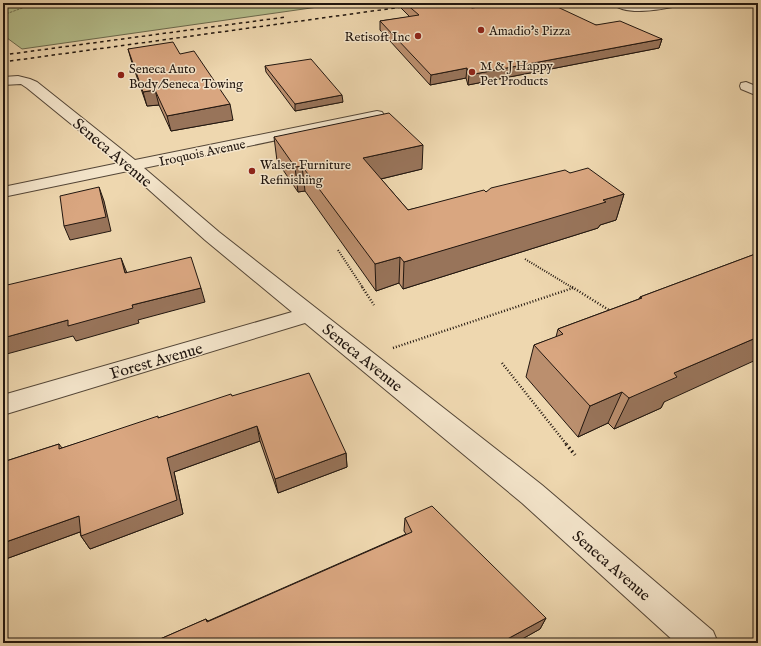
<svg xmlns="http://www.w3.org/2000/svg" width="761" height="646" viewBox="0 0 761 646" font-family="'IM FELL English',serif">
<style>
.green{fill:#b5bf8d;stroke:#6b6a4e}
.lines{fill:none;stroke-linecap:round;stroke-linejoin:round}
.minor-casing{stroke:#544637;stroke-width:2}
.tertiary-casing{stroke:#544637;stroke-width:2}
.path-far3{stroke:#21160f;stroke-width:1;stroke-dasharray:0.5 1;stroke-linecap:butt}
.path-far2{stroke:#21160f;stroke-width:2;stroke-dasharray:1 1.5;stroke-linecap:butt}
.path-far1{stroke:#21160f;stroke-width:2.5;stroke-dasharray:1 2;stroke-linecap:butt}
.path{stroke:#21160f;stroke-width:3.5;stroke-dasharray:1.5 3;stroke-linecap:butt}
.minor{fill:#f4e5cb;fill-rule:evenodd}
.tertiary{fill:#f4e5cb;fill-rule:evenodd}
.rail{stroke:#21160f;stroke-width:1.5;stroke-dasharray:3.5 3.5;stroke-linecap:butt}
.wall{fill:#bb8f6e;stroke:#21160f}
.shaded-wall{fill:#98745a;stroke:#21160f}
.building{fill:#d9a680;stroke:#21160f}
.poi-dot{fill:#8f2418;stroke:#f4e5cb;stroke-width:1.5}
.labels{text-anchor:middle;stroke-width:3;stroke-linejoin:round;paint-order:stroke}
.far-poi-label{font-size:13px;fill:#21160f;stroke:#f4e5cb;text-anchor:start}
.far-street-label{font-size:13px;fill:#21160f;stroke:#f4e5cb}
.street-label{font-size:16px;fill:#21160f;stroke:#f4e5cb}
</style>
<rect width="100%" height="100%" fill="#eed7af"/>
<filter id="stains"><feTurbulence type="fractalNoise" baseFrequency=".005" numOctaves="4"/><feColorMatrix values="0 0 0 0 .2 0 0 0 0 .09 0 0 0 0 .02 0 0 0 .5 -.17"/></filter>
<radialGradient id="worn" r=".72"><stop offset=".6" stop-color="#630" stop-opacity="0"/><stop offset="1" stop-color="#630" stop-opacity=".3"/></radialGradient>
<!-- green -->
<polygon class="green" points="3,3 323,3 325,6 22,49 3,35"/>
<g class="lines">
<!-- minor casing -->
<g class="minor-casing">
<g id="minor">
<polygon points="18,76 30,79 37,82 135,160 377,111 382,112 384,115 382,118 377,119 144,168 219,232 542,485 713,631 718,643 676,643 522,503 305,323 3,415 3,395 292,312 205,240 128,171 3,197 3,187 119,163 27,88 21,84 3,85 3,77"/>
<polygon points="746,82 758,87 758,96 741,89 740,86 741,83"/>
</g>
</g>
<!-- tertiary casing -->
<g class="tertiary-casing">
<path id="tertiary" d="M 612,3 L 640,5 L 683,3 L 678,6 C 662,9 625,17 612,3 Z"/>
</g>
<!-- path-far3 -->
<polyline class="path-far3" points="3,15 36,3"/>
<!-- path-far2 -->
<g class="path-far2">
<polyline points="338,250 363,288"/>
<polyline points="525,259 573,288"/>
</g>
<!-- path-far1 -->
<g class="path-far1">
<polyline points="362,287 374,305"/>
<polyline points="572,287 612,312"/>
<polyline points="393,348 573,288"/>
<polyline points="502,363 567,445"/>
</g>
<!-- path -->
<polyline class="path" points="566,444 575,455"/>
<!-- minor -->
<use href="#minor" class="minor"/>
<!-- tertiary -->
<use href="#tertiary" class="tertiary"/>
<!-- rail -->
<g class="rail">
<polyline points="3,55 286,17"/>
<polyline points="3,62 431,3"/>
</g>
</g>
<!-- wall -->
<g class="wall">
<polygon points="396,3 464,3 472,8 596,25 662,39 659,48 468,85 466,78 430,85 380,30 380,21 410,17"/>
<polygon points="128,49 180,54 233,120 171,131 159,105 147,106 132,63"/>
<polygon points="265,66 343,102 295,111 266,72"/>
<polygon points="274,137 422,169 381,179 408,210 570,173 624,194 616,220 600,225 598,228 403,289 399,283 376,291 305,191 298,192 277,161"/>
<polygon points="758,253 664,402 661,408 614,429 608,423 578,437 526,377 534,345 556,337 558,329 639,299 640,297"/>
<polygon points="232,396 346,453 347,467 278,493 260,441 174,472 183,514 90,549 81,536 80,532 3,560 3,462 59,444 62,448 158,418"/>
<polygon points="405,518 546,618 540,629 515,643 151,643 206,619 208,621 406,534 404,531"/>
</g>
<!-- shaded-wall -->
<g class="shaded-wall">
<polygon points="662,39 659,48 468,85 469,75"/>
<polygon points="467,68 466,78 430,85 431,75"/>
<polygon points="155,90 159,105 147,106 143,92"/>
<polygon points="342,95 343,102 295,111 295,104"/>
<polygon points="230,104 233,120 171,131 167,116"/>
<polygon points="423,145 422,169 364,183 363,158"/>
<polygon points="302,166 305,191 298,192 295,167"/>
<polygon points="99,187 104,201 111,231 70,240 64,226"/>
<polygon points="624,194 616,220 600,225 598,228 403,289 404,262 603,200"/>
<polygon points="400,257 399,283 376,291 375,264"/>
<polygon points="121,258 127,273 125,273"/>
<polygon points="201,288 205,302 138,320 139,323 76,341 73,336 3,355 3,338 68,320 132,305"/>
<polygon points="758,337 758,359 664,402 661,408 614,429 629,398 674,373"/>
<polygon points="622,392 608,423 578,437 590,406"/>
<polygon points="257,426 260,441 174,472 183,514 90,549 81,536 167,458"/>
<polygon points="346,453 347,467 278,493 275,479"/>
<polygon points="79,516 88,529 3,560 3,543"/>
<polygon points="546,618 540,629 515,643 500,643"/>
</g>
<!-- building -->
<g class="building">
<polygon points="405,3 464,3 472,8 507,3 549,3 596,25 620,21 662,39 469,75 467,68 431,75 380,21 419,15"/>
<polygon points="173,42 180,54 194,51 230,104 167,116 155,90 143,92 128,49"/>
<polygon points="311,59 342,95 295,104 265,66"/>
<polygon points="389,113 423,145 363,158 408,210 484,190 486,192 491,188 565,170 570,173 588,168 624,194 603,200 606,202 404,262 400,257 375,264 302,166 295,167 274,137"/>
<polygon points="99,187 106,217 64,226 60,196"/>
<polygon points="758,253 758,337 674,373 677,377 629,398 622,392 590,406 534,345 563,334 558,329 642,298 640,297"/>
<polygon points="191,257 201,288 132,305 133,308 68,326 68,320 3,338 3,286 121,258 125,273"/>
<polygon points="309,373 346,453 275,479 257,426 167,458 177,500 81,536 79,516 3,543 3,462 59,444 59,449 158,416 158,418 231,394 232,396"/>
<polygon points="432,506 546,618 500,643 151,643 206,619 207,622 412,532 405,518"/>
</g>
<!-- markers -->
<g class="poi-dot">
<circle cx="481" cy="30" r="4"/>
<circle cx="418" cy="36" r="4"/>
<circle cx="472" cy="72" r="4"/>
<circle cx="121" cy="75" r="4"/>
<circle cx="252" cy="171" r="4"/>
</g>
<g class="labels">
<!-- far-poi labels -->
<g class="far-poi-label">
<text x="489" y="35">Amadio's Pizza</text>
<text x="410" y="41" text-anchor="end">Retisoft Inc</text>
<text x="480" y="70">M &amp; J Happy<tspan x="480" dy="15">Pet Products</tspan></text>
<text x="129" y="73">Seneca Auto<tspan x="129" dy="15">Body/Seneca Towing</tspan></text>
<text x="260" y="169">Walser Furniture<tspan x="260" dy="15">Refinishing</tspan></text>
</g>
<!-- far-street labels -->
<g class="far-street-label">
<text transform="translate(202 152) rotate(-12)" y="5">Iroquois Avenue</text>
</g>
<!-- street labels -->
<g class="street-label">
<text transform="translate(113 152) rotate(40)" y="6">Seneca Avenue</text>
<text transform="translate(363 357) rotate(39)" y="6">Seneca Avenue</text>
<text transform="translate(156 360) rotate(-16)" y="6">Forest Avenue</text>
<text transform="translate(612 565) rotate(41)" y="6">Seneca Avenue</text>
</g>
</g>
<!-- margin -->
<rect width="761" height="646" fill="none" stroke="#eed7af" stroke-width="16"/>
<rect x="4" y="4" width="753" height="638" fill="none" stroke="#21160f" stroke-width="2"/>
<rect x="8" y="8" width="745" height="630" fill="none" stroke="#21160f"/>
<rect width="100%" height="100%" filter="url(#stains)"/>
<rect width="100%" height="100%" fill="url(#worn)"/>
</svg>
